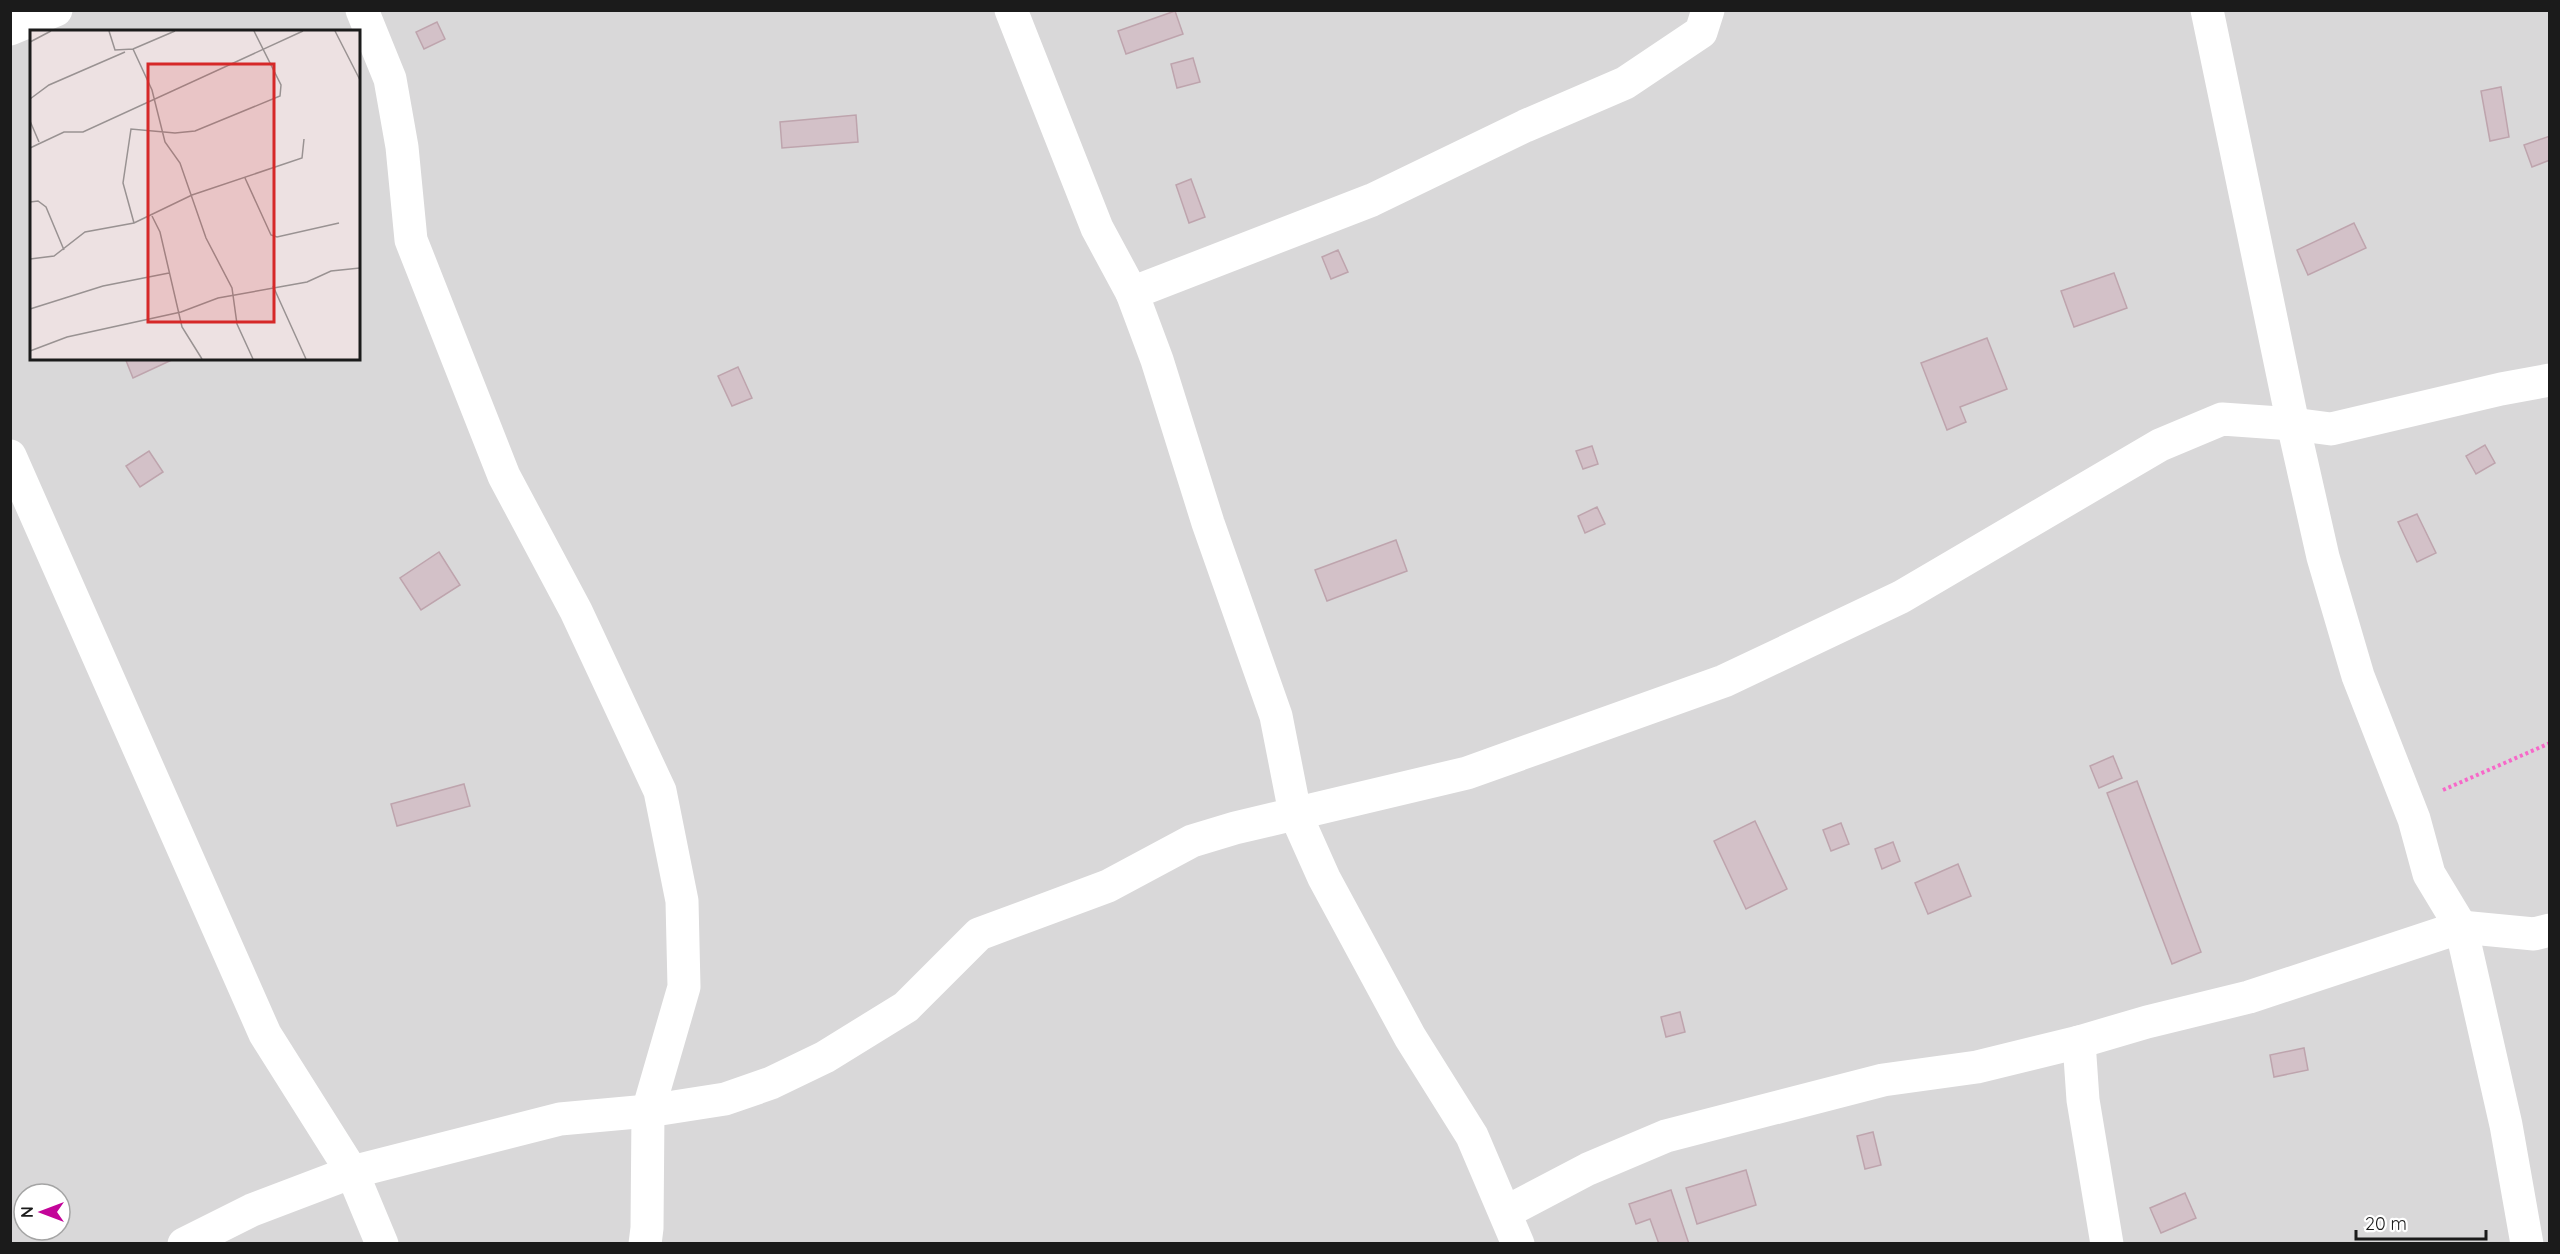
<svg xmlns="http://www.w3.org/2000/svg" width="2560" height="1254" viewBox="0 0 2560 1254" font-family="Quicksand,sans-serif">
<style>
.residential{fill:#d9d8d9;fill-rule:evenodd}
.building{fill:#d3c1c8;stroke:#bea4ad;stroke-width:1.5}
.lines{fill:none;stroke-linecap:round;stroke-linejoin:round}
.path{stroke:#f768c9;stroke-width:4;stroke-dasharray:3 3;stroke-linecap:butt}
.minor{stroke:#fff;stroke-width:33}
.inset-road{fill:none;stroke:#999292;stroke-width:1.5}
.view{fill:#d62828;fill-opacity:0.15;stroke:#d62828;stroke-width:3}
.inset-edge{fill:none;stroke:#1b1b1b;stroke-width:3}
</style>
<rect width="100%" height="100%" fill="#ede1e2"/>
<!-- residential -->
<path class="residential" d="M 11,11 L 2549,11 L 2549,1243 L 11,1243 ZM 32,32 L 358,32 L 358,358 L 32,358 ZM 24,1194 L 60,1194 L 60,1230 L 24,1230 Z"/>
<!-- building -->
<g class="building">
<polygon points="1175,11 1183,34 1126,54 1118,31"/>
<polygon points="437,22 445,39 424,49 416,32"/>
<polygon points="1193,58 1200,82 1177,88 1171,64"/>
<polygon points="2501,87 2509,137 2490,141 2481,91"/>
<polygon points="856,115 858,142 782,148 780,122"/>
<polygon points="2550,136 2550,160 2532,167 2524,145"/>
<polygon points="1191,179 1205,217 1189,223 1176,185"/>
<polygon points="2354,223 2366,248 2308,275 2297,250"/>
<polygon points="1338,250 1348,272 1331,279 1322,257"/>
<polygon points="2114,273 2127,308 2074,327 2061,291"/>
<polygon points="1987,338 2007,389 1960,407 1966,422 1947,430 1921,363"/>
<polygon points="125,358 176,358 133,378"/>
<polygon points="738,367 752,398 732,406 718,376"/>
<polygon points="2485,445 2495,463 2476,474 2466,456"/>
<polygon points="1592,446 1598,464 1583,469 1576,451"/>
<polygon points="149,451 163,472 140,487 126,466"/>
<polygon points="1597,507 1605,524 1585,533 1578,516"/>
<polygon points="2417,514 2436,553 2417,562 2398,522"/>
<polygon points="1396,540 1407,571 1327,601 1315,570"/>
<polygon points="439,552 460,585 421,610 400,578"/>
<polygon points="2113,756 2122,778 2099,788 2090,766"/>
<polygon points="2137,781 2201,952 2172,964 2107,793"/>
<polygon points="464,784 470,806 397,826 391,804"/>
<polygon points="1755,821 1787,889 1746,909 1714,841"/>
<polygon points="1841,823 1849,844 1831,851 1823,830"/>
<polygon points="1893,842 1900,861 1882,869 1875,849"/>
<polygon points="1958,864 1971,896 1928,914 1915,883"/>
<polygon points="1680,1012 1685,1032 1666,1037 1661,1017"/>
<polygon points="2304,1048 2308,1070 2274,1077 2270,1055"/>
<polygon points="1873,1132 1881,1165 1865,1169 1857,1136"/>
<polygon points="1746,1170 1756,1205 1697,1224 1686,1188"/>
<polygon points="1671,1190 1689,1244 1659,1244 1650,1219 1636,1224 1629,1204"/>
<polygon points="2185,1193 2196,1218 2161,1233 2150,1208"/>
</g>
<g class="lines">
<!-- path -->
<polyline class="path" points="2443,790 2550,743"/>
<!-- minor -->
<g class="minor">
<polyline points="362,10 390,79 402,147 411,240 504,476 576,611 660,791 682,901 684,987 648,1111 647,1228 645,1244"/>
<polyline points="1011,10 1097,228 1132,293 1157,360 1208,523 1276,716 1295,813 1324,878 1410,1037 1472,1136 1518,1244"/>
<polyline points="2207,10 2293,424 2323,557 2358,676 2414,819 2429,874 2461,927 2506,1125 2527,1244"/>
<polyline points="10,29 56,10"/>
<polyline points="1132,293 1372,200 1525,126 1625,83 1701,32 1708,10"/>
<polyline points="10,456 265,1034 352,1172 382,1244"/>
<polyline points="2079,1042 2083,1100 2107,1244"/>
<polyline points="1506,1212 1588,1169 1666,1136 1883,1080 1977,1067 2079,1042 2147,1022 2249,997 2461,927 2534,934 2550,930"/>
<polyline points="184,1244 252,1210 352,1172 560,1119 648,1111 725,1099 771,1083 825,1057 906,1007 979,934 1108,886 1192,841 1235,828 1467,773 1724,681 1901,597 2160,445 2222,419 2293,424 2331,429 2501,389 2550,380"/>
</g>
</g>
<!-- overview -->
<g transform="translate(30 30)">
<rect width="330" height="330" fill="#ede1e2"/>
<path class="inset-road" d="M 79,1 L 85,20 L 103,19 L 122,60 L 135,112 L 150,133 L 176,208 L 202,258 L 207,294 L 223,329M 305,1 L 330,50M 0,12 L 21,1M 103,19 L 145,1M 0,69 L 19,55 L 95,22M 0,91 L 9,112M 0,118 L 34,102 L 53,102 L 273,1M 215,148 L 241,205 L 247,207 L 309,193M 0,172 L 8,171 L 16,177 L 34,220M 122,186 L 130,202 L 152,297 L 172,329M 104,193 L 93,153 L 101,99 L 145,103 L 165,101 L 250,66 L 251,55 L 224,1M 0,229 L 24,226 L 55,202 L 104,193 L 162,165 L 272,128 L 274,109M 243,256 L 276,329M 0,279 L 73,256 L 139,243M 0,321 L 37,307 L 151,282 L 188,268 L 277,252 L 301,241 L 330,238"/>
<path class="view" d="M 118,34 L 244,34 L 244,292 L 118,292 Z"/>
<rect width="330" height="330" class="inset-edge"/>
</g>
<!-- border -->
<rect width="2560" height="1254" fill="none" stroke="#1b1b1b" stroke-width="24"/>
<!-- north arrow -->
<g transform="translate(42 1212) rotate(270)"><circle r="28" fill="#ffffff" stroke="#a4a4a4" stroke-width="1.5"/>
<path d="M0-4.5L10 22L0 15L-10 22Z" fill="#c30499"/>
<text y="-9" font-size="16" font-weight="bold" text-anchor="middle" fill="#1b1b1b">N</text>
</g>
<!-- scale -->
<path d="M2356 1230v9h130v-9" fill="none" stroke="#1b1b1b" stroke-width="3"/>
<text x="2365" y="1230" font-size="18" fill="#1b1b1b" stroke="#ffffff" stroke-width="4.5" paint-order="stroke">20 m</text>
</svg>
